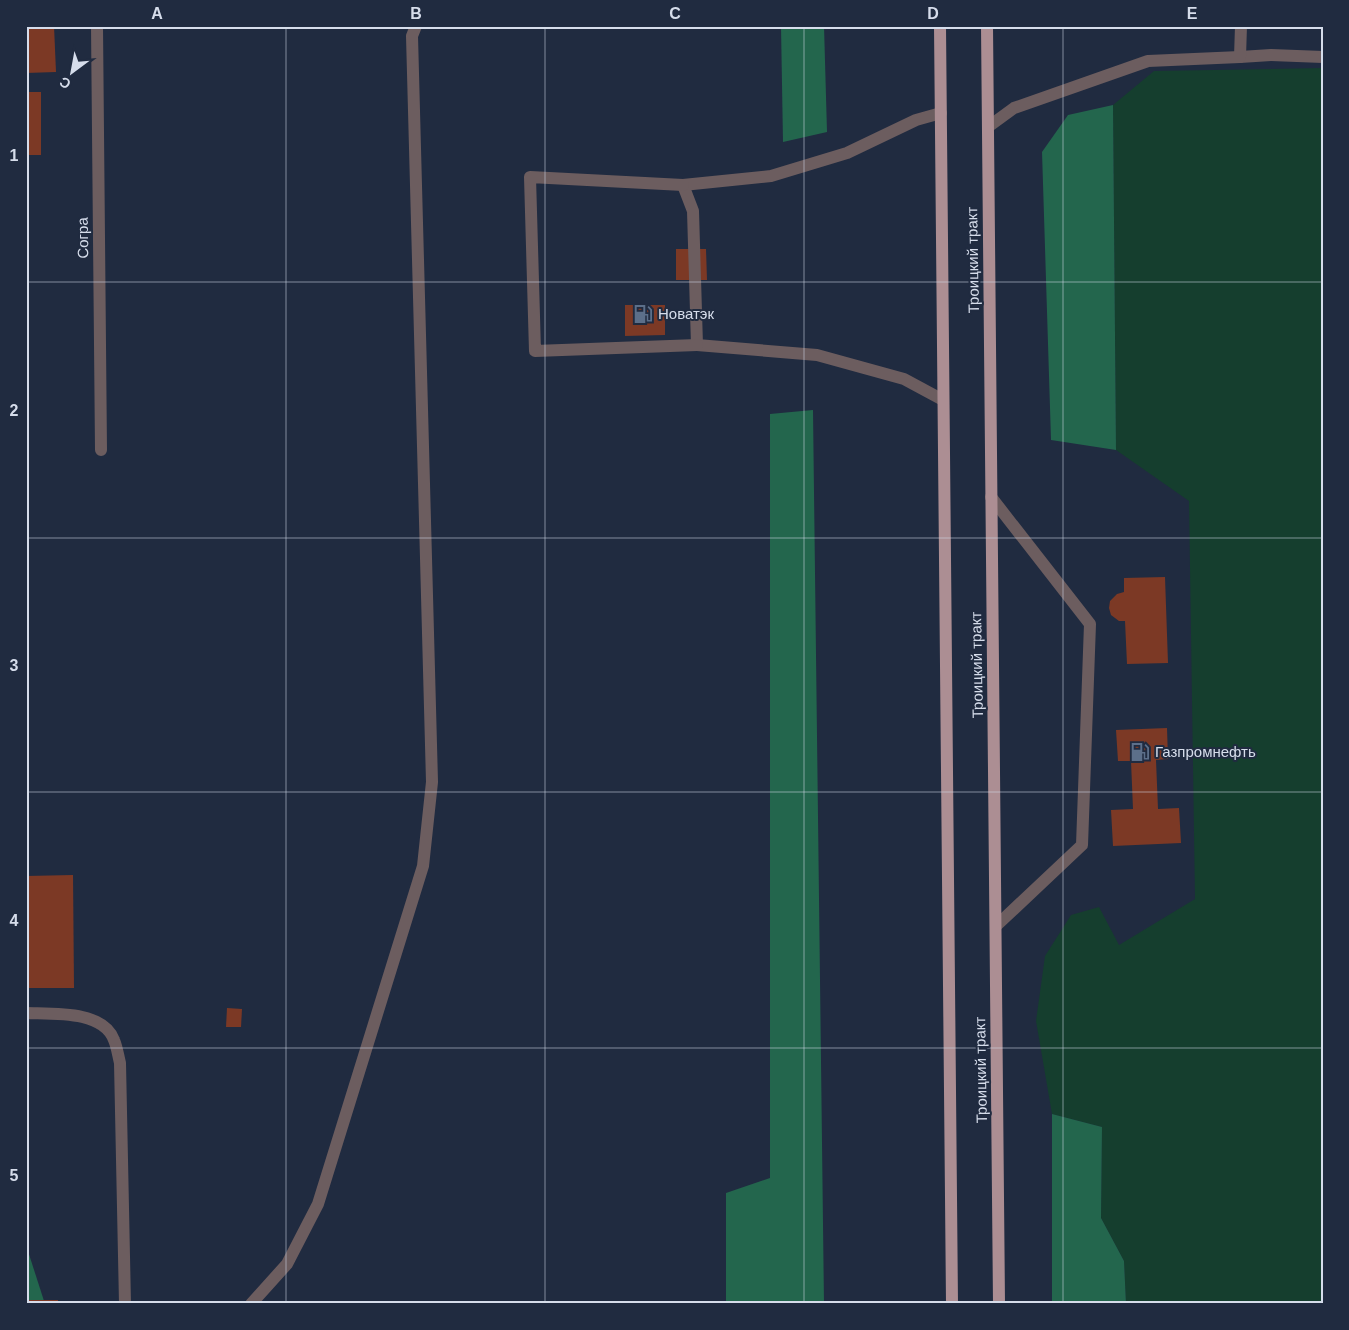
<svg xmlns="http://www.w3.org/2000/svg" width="1349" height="1330" viewBox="0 0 1349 1330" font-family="Helvetica,sans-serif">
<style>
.green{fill:#153e2e}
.forest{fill:#23664d}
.building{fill:#7c3925}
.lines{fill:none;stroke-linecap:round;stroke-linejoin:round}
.service{stroke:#6c5d5f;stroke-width:12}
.minor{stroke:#6c5d5f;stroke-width:12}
.primary{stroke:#ac8e93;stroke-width:12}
.grid{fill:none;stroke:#d6ddeb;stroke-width:1;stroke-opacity:0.55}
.labels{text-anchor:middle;stroke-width:4;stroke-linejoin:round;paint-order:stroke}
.street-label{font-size:15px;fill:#d6ddeb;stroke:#202b40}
.poi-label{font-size:15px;fill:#d6ddeb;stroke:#202b40;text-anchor:start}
.neatline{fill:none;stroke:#d6ddeb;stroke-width:2}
.grid-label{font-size:16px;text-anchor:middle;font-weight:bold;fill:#d6ddeb}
</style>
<rect width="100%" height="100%" fill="#202b40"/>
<!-- green -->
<polygon class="green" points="1323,68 1323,1304 1126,1304 1124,1261 1101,1218 1102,1127 1052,1114 1036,1021 1045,956 1071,915 1099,907 1119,945 1195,899 1189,501 1116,450 1113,105 1154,71"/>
<!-- forest -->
<g class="forest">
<polygon points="781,26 824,26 827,132 783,142"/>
<polygon points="1113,105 1116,450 1051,440 1042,152 1068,115"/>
<polygon points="813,410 824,1304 726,1304 726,1193 770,1178 770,414"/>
<polygon points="1052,1114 1102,1127 1101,1218 1124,1261 1126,1304 1052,1304"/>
<polygon points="26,1245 45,1304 26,1304"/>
</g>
<!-- building -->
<g class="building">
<polygon points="26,26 54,26 56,72 26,73"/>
<rect x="26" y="92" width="15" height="63"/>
<polygon points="676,249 706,249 707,280 676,280"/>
<polygon points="625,305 665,305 665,335 625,336"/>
<polygon points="1165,577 1168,663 1127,664 1125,621 1119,621 1111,615 1109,608 1110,601 1117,594 1124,592 1124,578"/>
<polygon points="1167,728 1168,759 1156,760 1158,809 1179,808 1181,843 1113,846 1111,810 1133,809 1131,761 1118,761 1116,730"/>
<polygon points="73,875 74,988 26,988 26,876"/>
<polygon points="227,1008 242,1009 241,1027 226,1027"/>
<rect x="26" y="1300" width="32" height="4"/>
</g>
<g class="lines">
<!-- service -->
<g class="service">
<polyline points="1240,57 1271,55 1323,57"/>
<polyline points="941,113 916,120 847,153 771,176 683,185 693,211 697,345 817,355 904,379 943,400"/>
<polyline points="988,127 1014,108 1148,61 1240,57 1241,26"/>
<polyline points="683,185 530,177 535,351 697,345"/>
<polyline points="991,497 1090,624 1082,845 996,926"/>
<polyline points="251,1304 287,1264 318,1204 423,866 432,782 412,36 416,26"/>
</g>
<!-- minor -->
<g class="minor">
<polyline points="97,26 101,450"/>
<path d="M 26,1013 C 52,1014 103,1010 114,1040 C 117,1047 118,1055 120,1063 L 125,1304"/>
</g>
<!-- primary -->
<g class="primary">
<polyline points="940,26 952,1304"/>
<polyline points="987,26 999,1304"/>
</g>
</g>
<!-- grid -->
<path class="grid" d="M 286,26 L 286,1304M 545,26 L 545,1304M 804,26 L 804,1304M 1063,26 L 1063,1304M 26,282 L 1323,282M 26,538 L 1323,538M 26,792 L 1323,792M 26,1048 L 1323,1048"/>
<!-- icons -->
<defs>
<g id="fuel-bare" transform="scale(1.5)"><path d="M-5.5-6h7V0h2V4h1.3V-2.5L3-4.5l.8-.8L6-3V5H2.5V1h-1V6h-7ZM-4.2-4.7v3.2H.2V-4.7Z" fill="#5c6f8a" stroke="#202b40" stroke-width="2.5" paint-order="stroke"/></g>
</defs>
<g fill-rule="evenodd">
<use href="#fuel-bare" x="643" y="314"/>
<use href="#fuel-bare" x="1140" y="752"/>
</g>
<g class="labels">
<!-- street labels -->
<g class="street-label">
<text transform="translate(83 238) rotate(-91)" y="5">Согра</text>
<text transform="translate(973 260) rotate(-91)" y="5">Троицкий тракт</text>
<text transform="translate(977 665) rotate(-91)" y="5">Троицкий тракт</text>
<text transform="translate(981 1070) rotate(-91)" y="5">Троицкий тракт</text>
</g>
<!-- poi labels -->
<g class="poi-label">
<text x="658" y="319">Новатэк</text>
<text x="1155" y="757">Газпромнефть</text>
</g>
</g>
<!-- border -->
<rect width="1349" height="1330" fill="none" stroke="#202b40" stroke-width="55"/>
<!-- north arrow -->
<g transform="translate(72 72) rotate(212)" stroke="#202b40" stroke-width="4" paint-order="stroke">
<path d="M0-4L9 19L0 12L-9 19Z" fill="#d6ddeb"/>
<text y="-8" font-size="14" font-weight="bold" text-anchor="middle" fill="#d6ddeb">С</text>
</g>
<rect x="28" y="28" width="1294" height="1274" class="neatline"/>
<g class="grid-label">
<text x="157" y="19">A</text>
<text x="416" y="19">B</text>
<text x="675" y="19">C</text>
<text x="933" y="19">D</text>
<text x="1192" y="19">E</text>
<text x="14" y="161">1</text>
<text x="14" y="416">2</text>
<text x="14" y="671">3</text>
<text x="14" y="926">4</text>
<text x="14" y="1181">5</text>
</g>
</svg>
